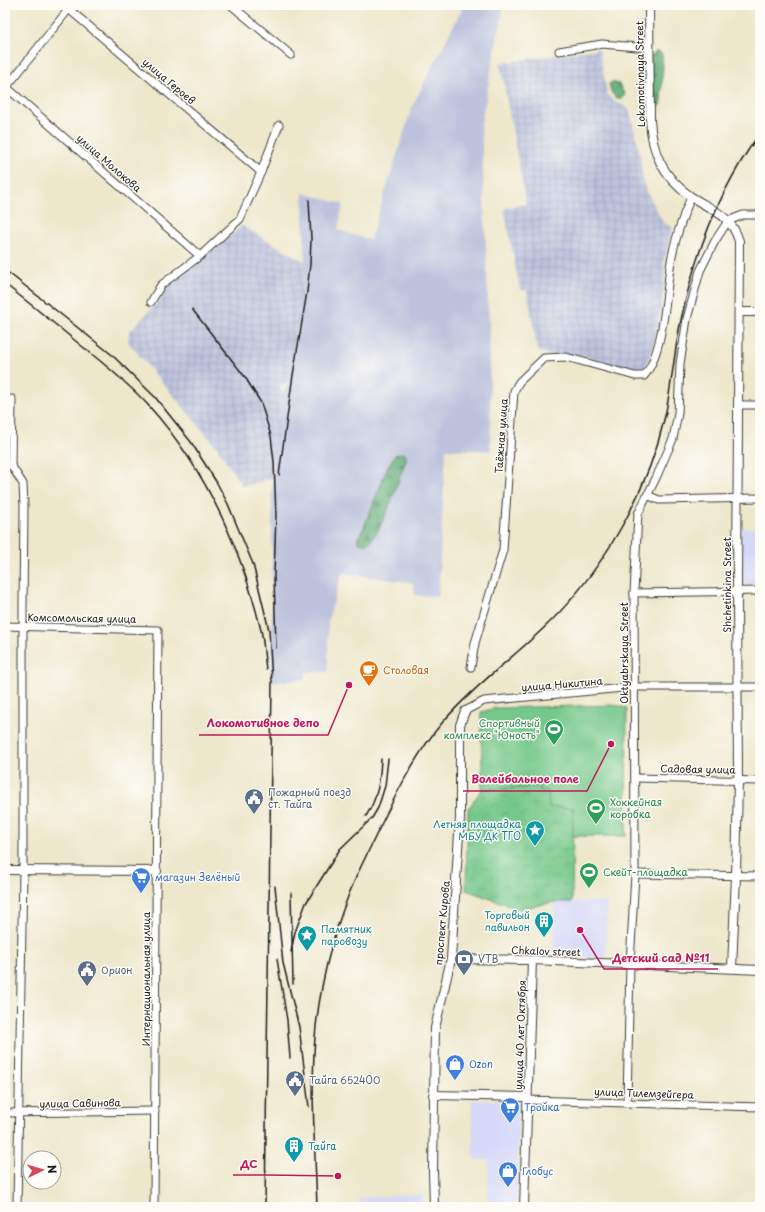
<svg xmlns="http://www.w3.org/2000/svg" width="765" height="1212" viewBox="0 0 765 1212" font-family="'Playpen Sans',sans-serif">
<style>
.built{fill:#d6d8f8}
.industrial{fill:url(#industrial-grid)}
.railway{fill:#bec3dd}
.grass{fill:#76c88a;stroke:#497253}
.forest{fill:url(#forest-firs);stroke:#3e6449}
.park{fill:url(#park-crowns);stroke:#497253}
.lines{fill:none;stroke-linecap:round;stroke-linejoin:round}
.minor-casing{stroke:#3b3a36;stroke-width:9}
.tertiary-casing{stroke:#3b3a36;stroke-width:10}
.minor{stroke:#fff;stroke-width:7}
.tertiary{stroke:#fff;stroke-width:8}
.rail{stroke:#1c1c1c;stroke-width:1.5}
.labels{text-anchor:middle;stroke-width:3;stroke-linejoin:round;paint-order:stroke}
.street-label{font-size:10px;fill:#1c1c1c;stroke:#fdfcf7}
.food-label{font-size:10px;fill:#c56008;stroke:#fdfcf7;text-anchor:start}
.leisure-label{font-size:10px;fill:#27864d;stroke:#fdfcf7;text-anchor:start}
.service-label{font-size:10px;fill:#4e5e75;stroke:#fdfcf7;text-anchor:start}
.culture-label{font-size:10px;fill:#0d838f;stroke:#fdfcf7;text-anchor:end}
.shop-label{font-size:10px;fill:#366cbe;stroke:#fdfcf7;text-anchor:start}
.leader{fill:none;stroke:#c2185b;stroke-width:1.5}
.callout-dot{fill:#c2185b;stroke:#fdfcf7;stroke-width:1.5}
.callout-label{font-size:11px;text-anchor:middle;font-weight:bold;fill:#c2185b;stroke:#fdfcf7;stroke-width:3;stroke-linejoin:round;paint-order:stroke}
</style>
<defs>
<pattern id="industrial-grid" width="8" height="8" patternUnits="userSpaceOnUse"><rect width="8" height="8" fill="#bec3dd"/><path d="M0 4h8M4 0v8" fill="none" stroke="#a3a7bd"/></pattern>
<pattern id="forest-firs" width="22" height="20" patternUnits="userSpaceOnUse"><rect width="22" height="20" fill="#60ac76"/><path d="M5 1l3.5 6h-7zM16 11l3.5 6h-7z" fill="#4e8b60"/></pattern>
<pattern id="park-crowns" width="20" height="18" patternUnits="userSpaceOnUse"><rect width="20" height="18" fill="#76c88a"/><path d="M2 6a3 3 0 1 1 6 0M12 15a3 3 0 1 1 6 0" fill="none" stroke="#66ab76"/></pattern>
</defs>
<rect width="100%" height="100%" fill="#fdfcf7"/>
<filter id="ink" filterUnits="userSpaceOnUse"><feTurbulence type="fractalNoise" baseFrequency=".025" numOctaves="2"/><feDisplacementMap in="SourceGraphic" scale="8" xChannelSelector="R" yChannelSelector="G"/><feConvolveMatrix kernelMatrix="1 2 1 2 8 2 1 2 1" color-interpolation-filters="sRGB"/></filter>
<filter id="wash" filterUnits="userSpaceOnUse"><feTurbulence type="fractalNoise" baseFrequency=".012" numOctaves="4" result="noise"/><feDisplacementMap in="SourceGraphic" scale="16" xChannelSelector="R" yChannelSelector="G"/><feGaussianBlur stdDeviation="0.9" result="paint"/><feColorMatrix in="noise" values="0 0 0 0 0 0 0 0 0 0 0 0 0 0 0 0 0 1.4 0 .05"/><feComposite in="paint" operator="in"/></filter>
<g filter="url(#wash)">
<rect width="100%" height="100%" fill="#ede7cb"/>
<!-- built -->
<g class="built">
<polygon points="741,528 760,528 760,584 742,584"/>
<polygon points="554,902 607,902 606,958 554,957"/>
<polygon points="471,1100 519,1101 517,1204 488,1204 489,1161 474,1159"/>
<polygon points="423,1194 423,1207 358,1207 359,1198"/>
</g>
<!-- industrial -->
<g class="industrial">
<polygon points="599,49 607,93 613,101 623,105 630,111 639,151 644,186 663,222 673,228 664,261 665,284 658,326 652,351 644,371 639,374 582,355 549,355 538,351 527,290 520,290 504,208 526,204 500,63"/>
<polygon points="242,226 305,262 305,270 288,382 280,386 283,395 277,450 274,462 272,463 272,479 242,486 217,447 128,342 129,332 152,308 163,298 160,294 171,282"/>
</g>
<!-- railway -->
<polygon class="railway" points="464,5 504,5 481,123 489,324 491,451 446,449 438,597 415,595 413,583 342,573 328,621 328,672 306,672 306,679 272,682 272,479 283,395 288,382 305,270 303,193 343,204 338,230 370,240 412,107"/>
<!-- grass -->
<polygon class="grass" points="615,705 627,708 626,836 572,836 549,807 540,791 527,785 527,788 482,789 481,712 496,708"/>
<!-- forest -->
<g class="forest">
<polygon points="657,51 662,54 663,66 661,104 658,107 649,106 649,57"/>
<polygon points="612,82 619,84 625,95 622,98 616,98 611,92 609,84"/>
<path d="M 402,453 L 406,455 L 406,460 C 398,481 383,533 366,545 L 359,543 L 357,539 L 362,532 L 388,466 L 395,455 Z"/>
</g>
<!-- park -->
<polygon class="park" points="527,785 540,785 540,791 548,791 549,807 573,808 572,902 554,902 519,909 466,890 468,809 482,789 526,788"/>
</g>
<g filter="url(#ink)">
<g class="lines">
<!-- minor casing -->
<g class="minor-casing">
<g id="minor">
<polyline points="64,5 261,172"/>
<polyline points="231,5 291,55"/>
<polyline points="559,51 602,44 649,48"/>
<polyline points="5,86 200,256"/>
<polyline points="5,89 72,5"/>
<polyline points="151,302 161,285 200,256 240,219 261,172 279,125"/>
<polyline points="12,399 11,465 23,484 24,507 23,607 23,871 17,1207"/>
<polyline points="738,405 760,405"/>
<polyline points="647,495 659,500 760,498"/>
<polyline points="634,593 760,591"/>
<polyline points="5,626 158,630 154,1207"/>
<path d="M 471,667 L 475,643 L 503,550 L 514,391 L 519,382 L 544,358 L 566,357 L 635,376 L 644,376 C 664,353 666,291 671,261 C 675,239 682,218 691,197"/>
<polyline points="465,711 484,701 634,687 760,687"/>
<polyline points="636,778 760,781"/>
<polyline points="635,874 760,876"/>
<polyline points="527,1100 760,1107"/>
<polyline points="627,1103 630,964 635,874 634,593 638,514 656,478 673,439 678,413 680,364 687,319 700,271 715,241 728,221 743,215 760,215"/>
<polyline points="5,1113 155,1111"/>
</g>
</g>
<!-- tertiary casing -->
<g class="tertiary-casing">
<g id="tertiary">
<path d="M 649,5 L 650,120 C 652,153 663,177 690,196 C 711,210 731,214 739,241 L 737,591 L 738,780 L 736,876 L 732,968"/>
<polyline points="739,312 760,312"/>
<polyline points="5,870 157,871"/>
<polyline points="451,959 532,960 760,970"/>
<polyline points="433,1095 527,1097"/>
<polyline points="434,1207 433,1171 435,1028 451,959 460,818 460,725 465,711"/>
<polyline points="524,1207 532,960"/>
</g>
</g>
<!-- minor -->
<use href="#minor" class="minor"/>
<!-- tertiary -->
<use href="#tertiary" class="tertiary"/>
<!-- rail -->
<g class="rail">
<polyline points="5,270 111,354 155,397 191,442 217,483 228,504 253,564 269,630 272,682 265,1207"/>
<path d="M 5,284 C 29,303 54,323 78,343 C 102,362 127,382 148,405 C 205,468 241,548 261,630 C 264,643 264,656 266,669"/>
<polyline points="192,309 245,377 261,403 271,436 274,462 276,515 274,575 276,648"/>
<polyline points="279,475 293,375 307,292 310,264 311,239 309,200"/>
<path d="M 366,816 C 378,798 380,780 381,759"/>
<polyline points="275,886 283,963 299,1027 309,1107"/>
<polyline points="291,893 293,984"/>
<polyline points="291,952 295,932 306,903 340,849 372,818 378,808 385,786 388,759"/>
<polyline points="277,959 287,1020 290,1058"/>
<path d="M 317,1207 C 315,1147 310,1086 316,1026 C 322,975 336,922 357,875 C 364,860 371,846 378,831 C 395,796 417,752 442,723 C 474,686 514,657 548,624 C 580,593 606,556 627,517 C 644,485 657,451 665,416 C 672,384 674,352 681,320 C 695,254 720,188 760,133"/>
</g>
</g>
</g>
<!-- icons -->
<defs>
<g id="cafe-pin" transform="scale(1)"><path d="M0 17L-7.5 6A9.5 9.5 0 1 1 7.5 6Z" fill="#e8710a" stroke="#fdfcf7"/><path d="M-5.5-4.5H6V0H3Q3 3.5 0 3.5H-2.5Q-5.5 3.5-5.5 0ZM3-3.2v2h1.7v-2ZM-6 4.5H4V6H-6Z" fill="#fff"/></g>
<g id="stadium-pin" transform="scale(1)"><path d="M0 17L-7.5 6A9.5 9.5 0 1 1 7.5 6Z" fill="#2e9e5b" stroke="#fdfcf7"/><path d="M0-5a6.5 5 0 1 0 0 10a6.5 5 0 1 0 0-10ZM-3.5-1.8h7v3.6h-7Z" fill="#fff"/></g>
<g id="civic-pin" transform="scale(1)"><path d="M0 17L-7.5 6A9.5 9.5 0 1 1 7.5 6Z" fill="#5c6f8a" stroke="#fdfcf7"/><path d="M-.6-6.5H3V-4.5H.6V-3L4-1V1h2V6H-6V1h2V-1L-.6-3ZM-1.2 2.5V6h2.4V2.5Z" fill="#fff"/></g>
<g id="sight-pin" transform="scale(1)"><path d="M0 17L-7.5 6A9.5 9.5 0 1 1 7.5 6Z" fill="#0f9aa8" stroke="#fdfcf7"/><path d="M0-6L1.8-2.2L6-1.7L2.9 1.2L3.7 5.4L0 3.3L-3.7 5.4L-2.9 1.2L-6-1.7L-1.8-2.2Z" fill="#fff"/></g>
<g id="supermarket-pin" transform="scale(1)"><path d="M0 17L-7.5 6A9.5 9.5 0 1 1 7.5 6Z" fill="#3f7fe0" stroke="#fdfcf7"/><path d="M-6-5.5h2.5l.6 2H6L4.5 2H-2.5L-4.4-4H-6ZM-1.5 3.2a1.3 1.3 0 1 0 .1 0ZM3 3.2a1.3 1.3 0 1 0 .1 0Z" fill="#fff"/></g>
<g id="building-pin" transform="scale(1)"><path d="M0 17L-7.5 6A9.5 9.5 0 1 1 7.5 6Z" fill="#0f9aa8" stroke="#fdfcf7"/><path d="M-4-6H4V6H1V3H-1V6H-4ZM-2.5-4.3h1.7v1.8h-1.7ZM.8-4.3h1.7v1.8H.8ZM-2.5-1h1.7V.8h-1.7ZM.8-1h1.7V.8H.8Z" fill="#fff"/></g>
<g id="bank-pin" transform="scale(1)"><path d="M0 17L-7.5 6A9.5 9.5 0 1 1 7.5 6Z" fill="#5c6f8a" stroke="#fdfcf7"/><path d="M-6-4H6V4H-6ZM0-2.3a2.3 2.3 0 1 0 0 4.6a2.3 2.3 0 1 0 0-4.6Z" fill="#fff"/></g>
<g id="shop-pin" transform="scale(1)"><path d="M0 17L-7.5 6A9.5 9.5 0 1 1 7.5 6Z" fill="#3f7fe0" stroke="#fdfcf7"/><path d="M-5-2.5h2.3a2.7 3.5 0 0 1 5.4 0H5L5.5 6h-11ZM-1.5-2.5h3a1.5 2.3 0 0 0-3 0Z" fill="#fff"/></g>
</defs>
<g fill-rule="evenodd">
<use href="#cafe-pin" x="369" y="670"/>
<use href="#stadium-pin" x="554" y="729"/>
<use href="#civic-pin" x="254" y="798"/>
<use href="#stadium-pin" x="596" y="808"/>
<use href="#sight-pin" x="535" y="830"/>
<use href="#stadium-pin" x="589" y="872"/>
<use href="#supermarket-pin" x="141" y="877"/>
<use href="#building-pin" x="544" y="921"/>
<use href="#sight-pin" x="307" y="935"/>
<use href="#bank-pin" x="464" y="959"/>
<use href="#civic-pin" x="87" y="970"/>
<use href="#shop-pin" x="455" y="1064"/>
<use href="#civic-pin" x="295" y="1080"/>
<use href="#supermarket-pin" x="510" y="1107"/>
<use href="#building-pin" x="294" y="1146"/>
<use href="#shop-pin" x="508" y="1171"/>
</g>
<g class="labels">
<!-- street labels -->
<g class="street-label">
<text transform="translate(640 74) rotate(-91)" y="4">Lokomotivnaya Street</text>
<text transform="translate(169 81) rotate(40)" y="4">улица Героев</text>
<text transform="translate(109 163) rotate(41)" y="4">улица Молокова</text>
<text transform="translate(501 436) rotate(-86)" y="4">Таёжная улица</text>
<text transform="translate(727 585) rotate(-90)" y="4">Shchetinkina Street</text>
<text transform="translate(82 618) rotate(1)" y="4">Комсомольская улица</text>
<text transform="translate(624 653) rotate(-90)" y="4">Oktyabrskaya Street</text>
<text transform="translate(562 684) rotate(-5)" y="4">улица Никитина</text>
<text transform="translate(698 769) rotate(1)" y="4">Садовая улица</text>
<text transform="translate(442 923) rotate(-85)" y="4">проспект Кирова</text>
<text transform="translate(546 951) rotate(2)" y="4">Chkalov street</text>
<text transform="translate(146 979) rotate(-90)" y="4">Интернациональная улица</text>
<text transform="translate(520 1035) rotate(-88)" y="4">улица 40 лет Октября</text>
<text transform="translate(644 1093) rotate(2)" y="4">улица Тилемзейгера</text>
<text transform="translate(80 1103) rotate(-1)" y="4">улица Савинова</text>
</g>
<!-- food labels -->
<g class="food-label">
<text x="383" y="674">Столовая</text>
</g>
<!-- leisure labels -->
<g class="leisure-label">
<text x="540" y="727" text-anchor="end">Спортивный<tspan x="540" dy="12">комплекс "Юность"</tspan></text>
<text x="610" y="806">Хоккейная<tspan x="610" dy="12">коробка</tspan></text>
<text x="603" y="876">Скейт-площадка</text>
</g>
<!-- service labels -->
<g class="service-label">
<text x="268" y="796">Пожарный поезд<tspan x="268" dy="12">ст. Тайга</tspan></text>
<text x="478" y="963">VTB</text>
<text x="101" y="974">Орион</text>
<text x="309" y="1084">Тайга 652400</text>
</g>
<!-- culture labels -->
<g class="culture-label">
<text x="521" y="828">Летняя площадка<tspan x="521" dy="12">МБУ ДК ТГО</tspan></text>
<text x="530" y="919">Торговый<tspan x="530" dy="12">павильон</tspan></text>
<text x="321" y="933" text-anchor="start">Памятник<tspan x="321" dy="12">паровозу</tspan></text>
<text x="308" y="1150" text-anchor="start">Тайга</text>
</g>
<!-- shop labels -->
<g class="shop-label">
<text x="155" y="881">магазин Зелёный</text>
<text x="469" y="1068">Ozon</text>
<text x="524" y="1111">Тройка</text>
<text x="522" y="1175">Глобус</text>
</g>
</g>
<!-- callouts -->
<path class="leader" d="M349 685L328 735H199M611 744L587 791H463M580 930L604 969H718M338 1176L266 1175H233"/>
<g class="callout-dot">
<circle cx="349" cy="685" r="4"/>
<circle cx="611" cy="744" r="4"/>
<circle cx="580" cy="930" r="4"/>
<circle cx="338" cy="1176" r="4"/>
</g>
<g class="callout-label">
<text x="263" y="727">Локомотивное депо</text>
<text x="525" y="783">Волейбольное поле</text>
<text x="661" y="962">Детский сад №11</text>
<text x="249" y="1168">ДС</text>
</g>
<!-- margin -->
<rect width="765" height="1212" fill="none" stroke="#fdfcf7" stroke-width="20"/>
<!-- north arrow -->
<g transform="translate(42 1170) rotate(85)"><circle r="19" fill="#fdfcf7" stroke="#a3a29f"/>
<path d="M0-3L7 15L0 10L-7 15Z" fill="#d1495b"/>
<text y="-6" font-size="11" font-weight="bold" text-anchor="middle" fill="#1c1c1c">N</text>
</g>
</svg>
